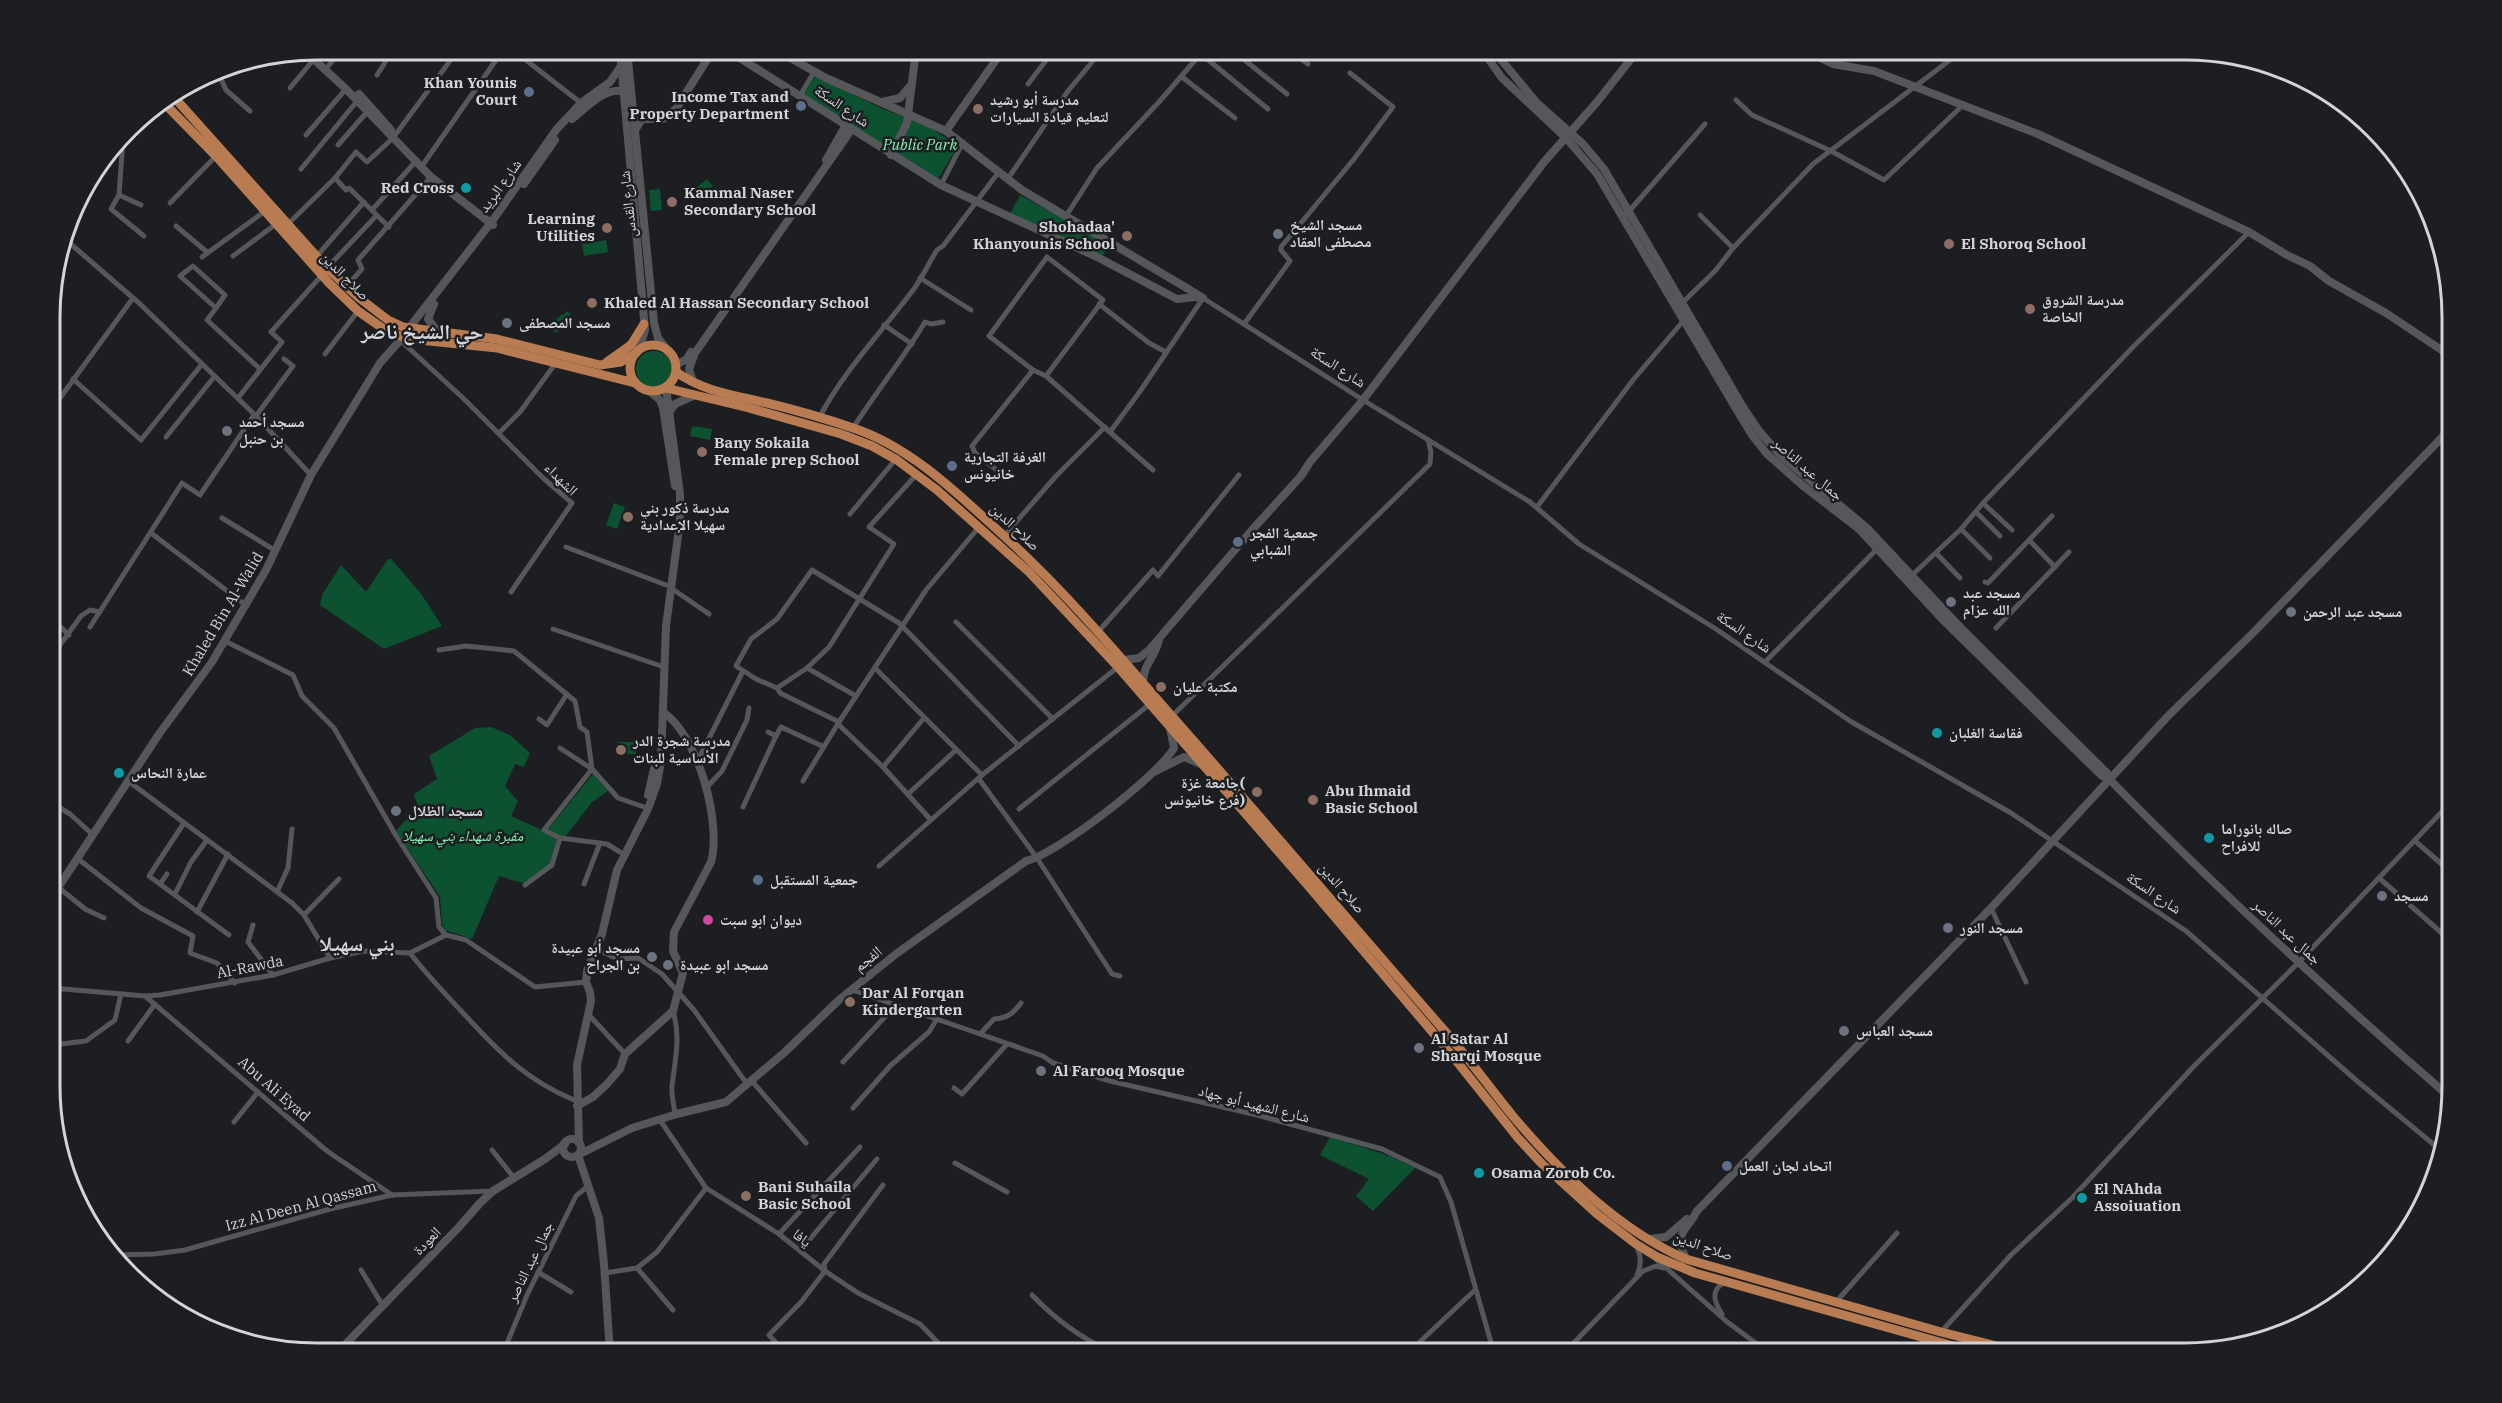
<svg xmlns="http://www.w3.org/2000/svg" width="2502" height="1403" viewBox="0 0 2502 1403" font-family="'IBM Plex Serif','Noto Naskh Arabic',serif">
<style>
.green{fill:#0c5130}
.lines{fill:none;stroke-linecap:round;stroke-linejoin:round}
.street{stroke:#55575b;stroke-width:5}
.secondary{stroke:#55575b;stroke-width:8}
.highway{stroke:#b97c52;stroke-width:9}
.service-dot{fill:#5c6f8a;stroke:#1c1e21;stroke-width:2}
.education-dot{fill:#8d6e63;stroke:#1c1e21;stroke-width:2}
.culture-dot{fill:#0f9aa8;stroke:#1c1e21;stroke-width:2}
.worship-dot{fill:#6b7280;stroke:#1c1e21;stroke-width:2}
.hotel-dot{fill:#d1479c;stroke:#1c1e21;stroke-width:2}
.labels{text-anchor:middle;stroke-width:5;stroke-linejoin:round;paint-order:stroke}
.poi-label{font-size:15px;font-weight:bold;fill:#d3d4d7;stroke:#1c1e21;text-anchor:start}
.street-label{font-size:15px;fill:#d3d4d7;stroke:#1c1e21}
.park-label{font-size:15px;font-style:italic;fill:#83edae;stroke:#1c1e21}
.district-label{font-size:21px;font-weight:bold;fill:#d3d5db;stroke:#1c1e21}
.rim{fill:none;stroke:#d3d4d7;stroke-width:3}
</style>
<rect width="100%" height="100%" fill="#1c1e21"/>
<!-- green -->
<g class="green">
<polygon points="815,76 883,109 926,125 958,146 938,179 804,94"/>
<polygon points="707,179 713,186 698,198 692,191"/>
<polygon points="660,189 662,210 651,211 649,190"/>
<polygon points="1020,195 1110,244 1101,258 1009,216"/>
<polygon points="606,240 608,252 584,256 582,244"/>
<polygon points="568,311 574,321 555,333 549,324"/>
<circle cx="654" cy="369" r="18"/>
<polygon points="692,426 712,429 710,440 690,436"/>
<polygon points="614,503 625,507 617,529 606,525"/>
<polygon points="388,559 391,559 422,595 442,626 384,649 320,605 322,595 341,565 366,592"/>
<polygon points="491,727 510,735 530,753 524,767 515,764 505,786 518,801 511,816 546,832 593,774 608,791 592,802 565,837 558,836 550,866 523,883 499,876 472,939 445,930 442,924 440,897 396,831 418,806 414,794 437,779 429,756 475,728"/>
<rect x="619" y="742" width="17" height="12"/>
<polygon points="1330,1137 1387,1155 1381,1164 1388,1155 1415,1168 1373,1211 1356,1196 1369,1179 1320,1155"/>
</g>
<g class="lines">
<!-- street -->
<g class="street">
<polyline points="513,50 581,103"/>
<polyline points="1232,50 1287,94"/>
<polyline points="1288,50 1308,64"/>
<polyline points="1201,54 1268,109"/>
<polyline points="326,69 341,50"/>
<polyline points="213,71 220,77 226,90 250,111"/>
<polyline points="377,75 393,50"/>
<polyline points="1182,77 1235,118"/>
<polyline points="1028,84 1054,50"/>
<polyline points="290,88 314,59"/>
<polyline points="801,94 814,72"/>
<polyline points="1736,100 1752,115 1831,151 1884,180 1963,105"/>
<polyline points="306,135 346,89"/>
<polyline points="123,139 119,195 111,209 144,236"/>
<polyline points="338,145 367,112"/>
<polyline points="422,166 503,50"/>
<polyline points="301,169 358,100"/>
<polyline points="335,178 346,190 349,188 389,227"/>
<polyline points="1007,180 1068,91 1102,50"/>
<polyline points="941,185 963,142"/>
<polyline points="119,195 141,205"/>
<polyline points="170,203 216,156"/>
<polyline points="372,210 417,160"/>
<polyline points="1700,215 1733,248"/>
<polyline points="1066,216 1097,168 1159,102 1204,50"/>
<polyline points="1624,217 1705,124"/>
<polyline points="288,224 335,178 356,152 367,162 393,138 458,50"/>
<polyline points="176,226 207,252"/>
<polyline points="65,239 140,304 256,416"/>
<polyline points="233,256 276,224"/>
<polyline points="202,257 265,211"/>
<polyline points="316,257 364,202"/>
<polyline points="327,268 376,216"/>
<polyline points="920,278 971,310"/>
<polyline points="346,287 362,269 358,260 431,177"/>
<polyline points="1099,304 1149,343 1166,352"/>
<polyline points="1680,305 1716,270 1733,248 1813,164 1963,50"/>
<polyline points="216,308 225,295 193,266 180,276 216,308 207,320 260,369"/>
<polyline points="1244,324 1290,261 1281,250 1281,247 1354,159 1393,107 1350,73"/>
<polyline points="884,325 912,344"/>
<polyline points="401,341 463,398 542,477 572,503 511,592"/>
<polyline points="325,354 358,311"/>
<polyline points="284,359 293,366 256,416 311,475"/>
<polyline points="1046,376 1103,300 1047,257 989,336 1033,370 1046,376 1153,470"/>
<polyline points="73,379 141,440 202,364"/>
<polyline points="238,398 282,342 271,332 322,275"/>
<polyline points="52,409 133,298"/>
<path d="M 819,418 C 843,372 879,335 910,294 C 921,281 928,264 937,250 L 943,246 L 998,173"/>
<path d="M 853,428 C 876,392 903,359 925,322 L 931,324 L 943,322"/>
<polyline points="1110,432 1141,390 1203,298 1363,400 1530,502 1579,544 1716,629 1850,721 2011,813 2186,931 2357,1081 2438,1148"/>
<polyline points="499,433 520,412 555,364"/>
<polyline points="166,437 214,377"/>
<polyline points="1008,479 975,453 972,446 1033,370"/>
<polyline points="1983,503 2012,530"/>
<polyline points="1537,507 1633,380 1684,320"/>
<polyline points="1976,512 2000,536"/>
<polyline points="850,514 895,460"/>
<polyline points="222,518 276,551"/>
<polyline points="1961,529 1990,558"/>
<polyline points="151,533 247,606"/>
<polyline points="1004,536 1056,476 1105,427"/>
<polyline points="2029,540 2055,567"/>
<polyline points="566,547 666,585"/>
<polyline points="1936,553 1960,578"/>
<polyline points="1909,578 1961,529 1983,503 2135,345 2249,232"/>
<polyline points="1985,582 1988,583 2052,516"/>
<polyline points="671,588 709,614"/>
<polyline points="52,619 69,635"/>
<polyline points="956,622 1053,719"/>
<polyline points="90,627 182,483 200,495 254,415"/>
<polyline points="1996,628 2069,552"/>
<polyline points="553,629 661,666"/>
<polyline points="1098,632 1153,570 1158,576 1239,475"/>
<polyline points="225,641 293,675 302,696 334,728 395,834 436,898 439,927 446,935 466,940 535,987 586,982"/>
<polyline points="439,650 466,646 514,651 575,701 580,727 587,732 592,769 618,798 644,807"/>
<polyline points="52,656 81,616 90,610 100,612"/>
<polyline points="1765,662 1878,548"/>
<polyline points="807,668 856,696"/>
<polyline points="875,668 982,775"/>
<polyline points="777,688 807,668 829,647 894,544 869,527 916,475"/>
<polyline points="1172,716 1430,464 1431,452 1428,440"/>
<polyline points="539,719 547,725 567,694"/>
<polyline points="839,722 780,693 777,688 756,679 736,666 751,639 777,619 812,570 899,623 1019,746"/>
<polyline points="838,724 883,767 930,819"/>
<polyline points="776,736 781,727 824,747"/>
<polyline points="560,748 592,769 544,830 560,838"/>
<polyline points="698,760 743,671"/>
<polyline points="883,767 924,718"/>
<polyline points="979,779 1037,858 1112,974 1120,976"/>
<polyline points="128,781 292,903 304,915 330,958"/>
<polyline points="803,781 839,722 926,590 979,527"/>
<polyline points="707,787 722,771 747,720 749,708"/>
<polyline points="908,794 956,750"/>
<polyline points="52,803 70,814 92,834"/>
<polyline points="743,807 776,736 768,732"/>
<polyline points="1019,809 1150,704"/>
<polyline points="184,823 149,876 229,935"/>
<polyline points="2415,841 2452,873"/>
<polyline points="77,858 141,908 193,936 190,953 217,963 235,983"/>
<polyline points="879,866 982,775 1118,667"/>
<polyline points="2379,878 2452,942"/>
<polyline points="160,884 167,874"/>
<polyline points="584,884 600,843"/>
<polyline points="525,885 552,865 560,838 607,844 620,852"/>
<polyline points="58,887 85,909 104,918"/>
<polyline points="277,892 288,868 292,829"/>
<polyline points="175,894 191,862 207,840"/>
<polyline points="1991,908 2026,982"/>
<polyline points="197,912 228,854"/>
<polyline points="304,915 339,879"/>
<polyline points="253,925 248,942 273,975"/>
<polyline points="596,949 618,959 638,958 662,974 694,1010 747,1084"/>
<path d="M 410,953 C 427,975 446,995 465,1015 C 499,1052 526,1080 574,1100"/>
<polyline points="52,988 145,996 160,995 273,975 330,958 364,951 410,953 446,935"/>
<polyline points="852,990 980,1034 1043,1056 1053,1063 1110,1081 1257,1115 1382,1149 1440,1177 1451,1202 1494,1353"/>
<polyline points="145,996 327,1151 392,1195"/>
<path d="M 673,1011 C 681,1037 675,1060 672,1086 C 671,1095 674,1105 675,1114"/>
<polyline points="589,1015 625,1054"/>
<path d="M 980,1034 L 994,1019 C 1007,1018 1013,1014 1021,1003"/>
<polyline points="128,1041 155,1004"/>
<polyline points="52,1045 86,1041 115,1020 121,994"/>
<polyline points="843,1062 896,1005"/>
<polyline points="751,1080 806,1143"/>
<polyline points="954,1088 962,1094 1007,1044"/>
<polyline points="853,1108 890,1066 929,1032 937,1019"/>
<polyline points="660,1120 706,1188 779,1234 825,1271 858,1293 920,1324 948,1353"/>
<polyline points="234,1122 258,1092"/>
<polyline points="492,1150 515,1179"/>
<polyline points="955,1163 1007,1192"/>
<polyline points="779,1234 860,1147"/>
<path d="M 1636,1244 C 1641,1256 1642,1264 1637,1275"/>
<polyline points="800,1251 877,1159"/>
<polyline points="116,1255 154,1254 185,1250 330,1209 392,1195 492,1191"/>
<polyline points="1655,1258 1726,1321 1769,1353"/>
<polyline points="637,1268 673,1310"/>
<polyline points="361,1270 383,1306"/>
<polyline points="538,1272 571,1292"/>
<polyline points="605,1273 637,1268 657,1252 706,1188"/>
<path d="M 1032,1295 C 1054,1318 1078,1336 1107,1350"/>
<polyline points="1836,1302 1897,1233"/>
<path d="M 1722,1314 C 1714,1302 1710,1290 1725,1282"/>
<polyline points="1941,1332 2011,1255 2072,1198 2195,1065 2299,962 2452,801"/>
<polyline points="503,1353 527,1295 576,1196 588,1186"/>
<polyline points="785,1353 769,1335 802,1301 825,1271 824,1264 883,1185"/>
<polyline points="1028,1353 1030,1351"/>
<polyline points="1408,1353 1475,1290"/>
<polyline points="1564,1353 1643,1271 1656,1266 1664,1268"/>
<polyline points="1917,1353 1924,1338"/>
</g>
<!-- secondary -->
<g class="secondary">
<polyline points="620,50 645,330 639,350"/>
<polyline points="627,50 654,323 658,338 669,352"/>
<polyline points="727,50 941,185 1097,257 1177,299 1195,297 1203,298"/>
<polyline points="776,50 826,78 946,131 1022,190 1200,296"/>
<polyline points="1482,50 1502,78 1566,138 1597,174 1735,407 1752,435 1767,454 1802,485 1859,529 1943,620 2102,776 2108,778"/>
<path d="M 1493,50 L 1537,103 L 1583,144 L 1604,169 L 1743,407 L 1759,431 L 1781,456 L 1867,528 L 1961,628 L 2107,773 L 2108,778 C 2218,890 2333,996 2452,1099"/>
<polyline points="1804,50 1833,64 1874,71 2038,134 2249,232 2287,255 2310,266 2329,281 2386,313 2452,357"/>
<polyline points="306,52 346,89 431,177 493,225"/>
<polyline points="359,94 391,130"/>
<polyline points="882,102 900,98 909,87"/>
<path d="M 572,119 C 585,109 603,88 622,91"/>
<polyline points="635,130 642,119 663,119 676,109 713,50"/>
<polyline points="946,131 1003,50"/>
<polyline points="891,155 907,123 916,50"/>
<polyline points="826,160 846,125"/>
<polyline points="524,184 555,140"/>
<polyline points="434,304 428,319 437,331"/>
<polyline points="409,328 493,220 556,130 581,103 610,82 621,66"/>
<polyline points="676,364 686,360 691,352"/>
<polyline points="693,382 689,369 695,353 852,129"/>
<polyline points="649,391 660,400 663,408 675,486"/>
<polyline points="670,411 675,404 693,396"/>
<polyline points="1124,660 1139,658 1149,650 1252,530 1301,476 1310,462 1363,400 1544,162 1597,102 1638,50"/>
<path d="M 1143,683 C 1144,661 1155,659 1159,640"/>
<polyline points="1154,772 1184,757 1201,764"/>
<polyline points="648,795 654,769"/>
<polyline points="52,897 159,734 212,662 266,570 311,475 380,363 403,337"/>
<path d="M 577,1106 L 593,1097 L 607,1084 L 620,1069 L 625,1054 L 673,1011 L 683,973 L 673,951 L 674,932 L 711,862 C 722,823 698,735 663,712"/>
<circle cx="572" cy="1148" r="9"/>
<polyline points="579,1143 577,1065 591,1001 590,992 586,982 587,971 602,934 617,870 648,809 657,784 661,761 666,626 680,521 680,494 666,388"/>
<polyline points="1649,1239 1666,1237 1687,1219"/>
<path d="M 1686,1259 C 1673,1231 1686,1233 1697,1211 L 1991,908 L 2168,716 L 2255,631 L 2452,427"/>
<polyline points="337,1353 459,1227 480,1203 493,1191 545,1159 565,1144"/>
<path d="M 610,1353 L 604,1264 L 599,1218 L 578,1155 L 632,1128 L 677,1114 L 726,1102 L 785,1052 L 840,999 L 896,954 L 1026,861 C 1058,853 1157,777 1174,748 L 1170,728"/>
</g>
<!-- highway -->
<g class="highway">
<polyline points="173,96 327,268 358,297 388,320 403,327 497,339 600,365 621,362 636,353"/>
<polyline points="163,102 216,156 329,283 358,311 388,332 410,339 497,348 635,383"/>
<circle cx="653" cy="368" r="23"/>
<polyline points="607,362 631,345 644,324"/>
<path d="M 676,372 C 705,392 733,395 767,403 C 796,410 824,418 853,428 C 911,447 958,494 1003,535 C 1066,592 1121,658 1177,722 C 1266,823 1354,927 1443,1029 C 1468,1057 1489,1087 1512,1115 C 1559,1171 1618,1230 1686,1259 L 1941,1332 L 2025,1353"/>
<polyline points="666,388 749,408 841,434 872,446 897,460 937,490 1029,572 1118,667 1311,889 1446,1048 1518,1138 1542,1164 1597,1214 1636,1244 1657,1257 1695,1273 1978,1353"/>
</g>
</g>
<!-- markers -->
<g class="service-dot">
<circle cx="529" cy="92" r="6"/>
<circle cx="801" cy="106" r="6"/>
<circle cx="952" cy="466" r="6"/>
<circle cx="1238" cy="542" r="6"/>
<circle cx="758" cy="880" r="6"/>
<circle cx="1727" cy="1166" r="6"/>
</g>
<g class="education-dot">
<circle cx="978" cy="109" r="6"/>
<circle cx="672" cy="202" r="6"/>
<circle cx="607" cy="228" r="6"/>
<circle cx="1127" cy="236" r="6"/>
<circle cx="1949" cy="244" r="6"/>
<circle cx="592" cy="303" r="6"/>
<circle cx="2030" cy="309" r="6"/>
<circle cx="702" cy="452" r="6"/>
<circle cx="628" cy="517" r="6"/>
<circle cx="1161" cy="687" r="6"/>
<circle cx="621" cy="750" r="6"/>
<circle cx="1257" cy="792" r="6"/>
<circle cx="1313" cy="800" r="6"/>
<circle cx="850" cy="1002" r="6"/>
<circle cx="746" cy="1196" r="6"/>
</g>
<g class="culture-dot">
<circle cx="466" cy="188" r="6"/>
<circle cx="1937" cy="733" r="6"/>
<circle cx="119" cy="773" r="6"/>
<circle cx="2209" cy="838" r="6"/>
<circle cx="1479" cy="1173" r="6"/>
<circle cx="2082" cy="1198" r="6"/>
</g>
<g class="worship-dot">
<circle cx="1278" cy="234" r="6"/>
<circle cx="507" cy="323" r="6"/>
<circle cx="227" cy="431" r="6"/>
<circle cx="1951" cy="602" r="6"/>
<circle cx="2291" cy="612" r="6"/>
<circle cx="396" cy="811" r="6"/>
<circle cx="2382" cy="896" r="6"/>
<circle cx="1948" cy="928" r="6"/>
<circle cx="652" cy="957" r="6"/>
<circle cx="668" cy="965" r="6"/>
<circle cx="1844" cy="1031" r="6"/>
<circle cx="1419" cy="1048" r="6"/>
<circle cx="1041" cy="1071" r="6"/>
</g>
<circle class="hotel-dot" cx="708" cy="920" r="6"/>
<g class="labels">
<!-- poi labels -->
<g class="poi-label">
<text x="517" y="88" text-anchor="end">Khan Younis<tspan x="517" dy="17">Court</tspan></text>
<text x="789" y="102" text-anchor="end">Income Tax and<tspan x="789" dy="17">Property Department</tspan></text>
<text x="990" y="105">مدرسة أبو رشيد<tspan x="990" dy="17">لتعليم قيادة السيارات</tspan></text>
<text x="454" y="193" text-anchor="end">Red Cross</text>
<text x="684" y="198">Kammal Naser<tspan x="684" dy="17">Secondary School</tspan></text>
<text x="595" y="224" text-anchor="end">Learning<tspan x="595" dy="17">Utilities</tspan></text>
<text x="1290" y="230">مسجد الشيخ<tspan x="1290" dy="17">مصطفى العقاد</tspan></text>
<text x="1115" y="232" text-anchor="end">Shohadaa'<tspan x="1115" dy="17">Khanyounis School</tspan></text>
<text x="1961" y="249">El Shoroq School</text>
<text x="2042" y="305">مدرسة الشروق<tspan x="2042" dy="17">الخاصة</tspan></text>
<text x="604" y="308">Khaled Al Hassan Secondary School</text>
<text x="519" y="328">مسجد المصطفى</text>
<text x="239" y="427">مسجد أحمد<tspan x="239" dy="17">بن حنبل</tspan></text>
<text x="714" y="448">Bany Sokaila<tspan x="714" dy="17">Female prep School</tspan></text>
<text x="964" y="462">الغرفة التجارية<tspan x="964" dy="17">خانيونس</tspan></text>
<text x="640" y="513">مدرسة ذكور بني<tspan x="640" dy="17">سهيلا الإعدادية</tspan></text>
<text x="1250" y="538">جمعية الفجر<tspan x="1250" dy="17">الشبابي</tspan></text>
<text x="1963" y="598">مسجد عبد<tspan x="1963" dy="17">الله عزام</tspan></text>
<text x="2303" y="617">مسجد عبد الرحمن</text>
<text x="1173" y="692">مكتبة عليان</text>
<text x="1949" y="738">فقاسة الغلبان</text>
<text x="633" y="746">مدرسة شجرة الدر<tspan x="633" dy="17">الأساسية للبنات</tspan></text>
<text x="131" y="778">عمارة النحاس</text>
<text x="1245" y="788" text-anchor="end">جامعة غزة(<tspan x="1245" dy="17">فرع خانيونس)</tspan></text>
<text x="1325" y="796">Abu Ihmaid<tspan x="1325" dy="17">Basic School</tspan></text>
<text x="408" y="816">مسجد الظلال</text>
<text x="2221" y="834">صاله بانوراما<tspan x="2221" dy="17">للافراح</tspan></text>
<text x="770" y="885">جمعية المستقبل</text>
<text x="2394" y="901">مسجد</text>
<text x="720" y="925">ديوان ابو سبت</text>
<text x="1960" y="933">مسجد النور</text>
<text x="640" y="953" text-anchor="end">مسجد أبو عبيدة<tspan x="640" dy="17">بن الجراح</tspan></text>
<text x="680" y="970">مسجد ابو عبيدة</text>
<text x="862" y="998">Dar Al Forqan<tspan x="862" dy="17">Kindergarten</tspan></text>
<text x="1856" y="1036">مسجد العباس</text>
<text x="1431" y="1044">Al Satar Al<tspan x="1431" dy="17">Sharqi Mosque</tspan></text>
<text x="1053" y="1076">Al Farooq Mosque</text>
<text x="1739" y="1171">اتحاد لجان العمل</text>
<text x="1491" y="1178">Osama Zorob Co.</text>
<text x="758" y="1192">Bani Suhaila<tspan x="758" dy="17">Basic School</tspan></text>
<text x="2094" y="1194">El NAhda<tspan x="2094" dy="17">Assoiuation</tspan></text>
</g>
<!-- street labels -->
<g class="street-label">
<text transform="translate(842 106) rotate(34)" y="5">شارع السكة</text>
<text transform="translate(500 186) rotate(-54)" y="5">شارع البريد</text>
<text transform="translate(628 204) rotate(-96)" y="5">شارع القدس</text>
<text transform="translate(345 276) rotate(45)" y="5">صلاح الدين</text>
<text transform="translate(1338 367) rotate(33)" y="5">شارع السكة</text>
<text transform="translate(1808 469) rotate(41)" y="5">جمال عبد الناصر</text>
<text transform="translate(561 479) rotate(45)" y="5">الشهداء</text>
<text transform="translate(1015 527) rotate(43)" y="5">صلاح الدين</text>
<text transform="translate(223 614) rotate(-59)" y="5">Khaled Bin Al-Walid</text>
<text transform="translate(1744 632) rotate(34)" y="5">شارع السكة</text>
<text transform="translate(1342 888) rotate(49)" y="5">صلاح الدين</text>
<text transform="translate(2154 893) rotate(34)" y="5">شارع السكة</text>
<text transform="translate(2287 932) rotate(43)" y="5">جمال عبد الناصر</text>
<text transform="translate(868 959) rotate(-39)" y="5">الفجم</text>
<text transform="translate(250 967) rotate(-11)" y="5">Al-Rawda</text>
<text transform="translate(274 1089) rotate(41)" y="5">Abu Ali Eyad</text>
<text transform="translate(1254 1104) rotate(14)" y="5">شارع الشهيد أبو جهاد</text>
<text transform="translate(301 1206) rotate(-15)" y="5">Izz Al Deen Al Qassam</text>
<text transform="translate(802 1238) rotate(38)" y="5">يافا</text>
<text transform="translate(427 1241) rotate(-46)" y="5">العودة</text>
<text transform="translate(1703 1246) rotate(19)" y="5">صلاح الدين</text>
<text transform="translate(530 1262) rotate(-64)" y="5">جمال عبد الناصر</text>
</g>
<!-- park labels -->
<g class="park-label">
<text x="920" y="150">Public Park</text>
<text x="463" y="841">مقبرة شهداء بني سهيلا</text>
</g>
<!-- district labels -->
<g class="district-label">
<text x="422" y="339">حي الشيخ ناصر</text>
<text x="357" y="951">بني سهيلا</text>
</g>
</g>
<!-- crop -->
<path d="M0 0H2502V1403H0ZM317 60H2185A257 257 0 0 1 2442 317V1086A257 257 0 0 1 2185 1343H317A257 257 0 0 1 60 1086V317A257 257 0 0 1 317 60Z" fill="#1c1e21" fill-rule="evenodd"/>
<path class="rim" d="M317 60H2185A257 257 0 0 1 2442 317V1086A257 257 0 0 1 2185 1343H317A257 257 0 0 1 60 1086V317A257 257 0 0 1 317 60Z"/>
</svg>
